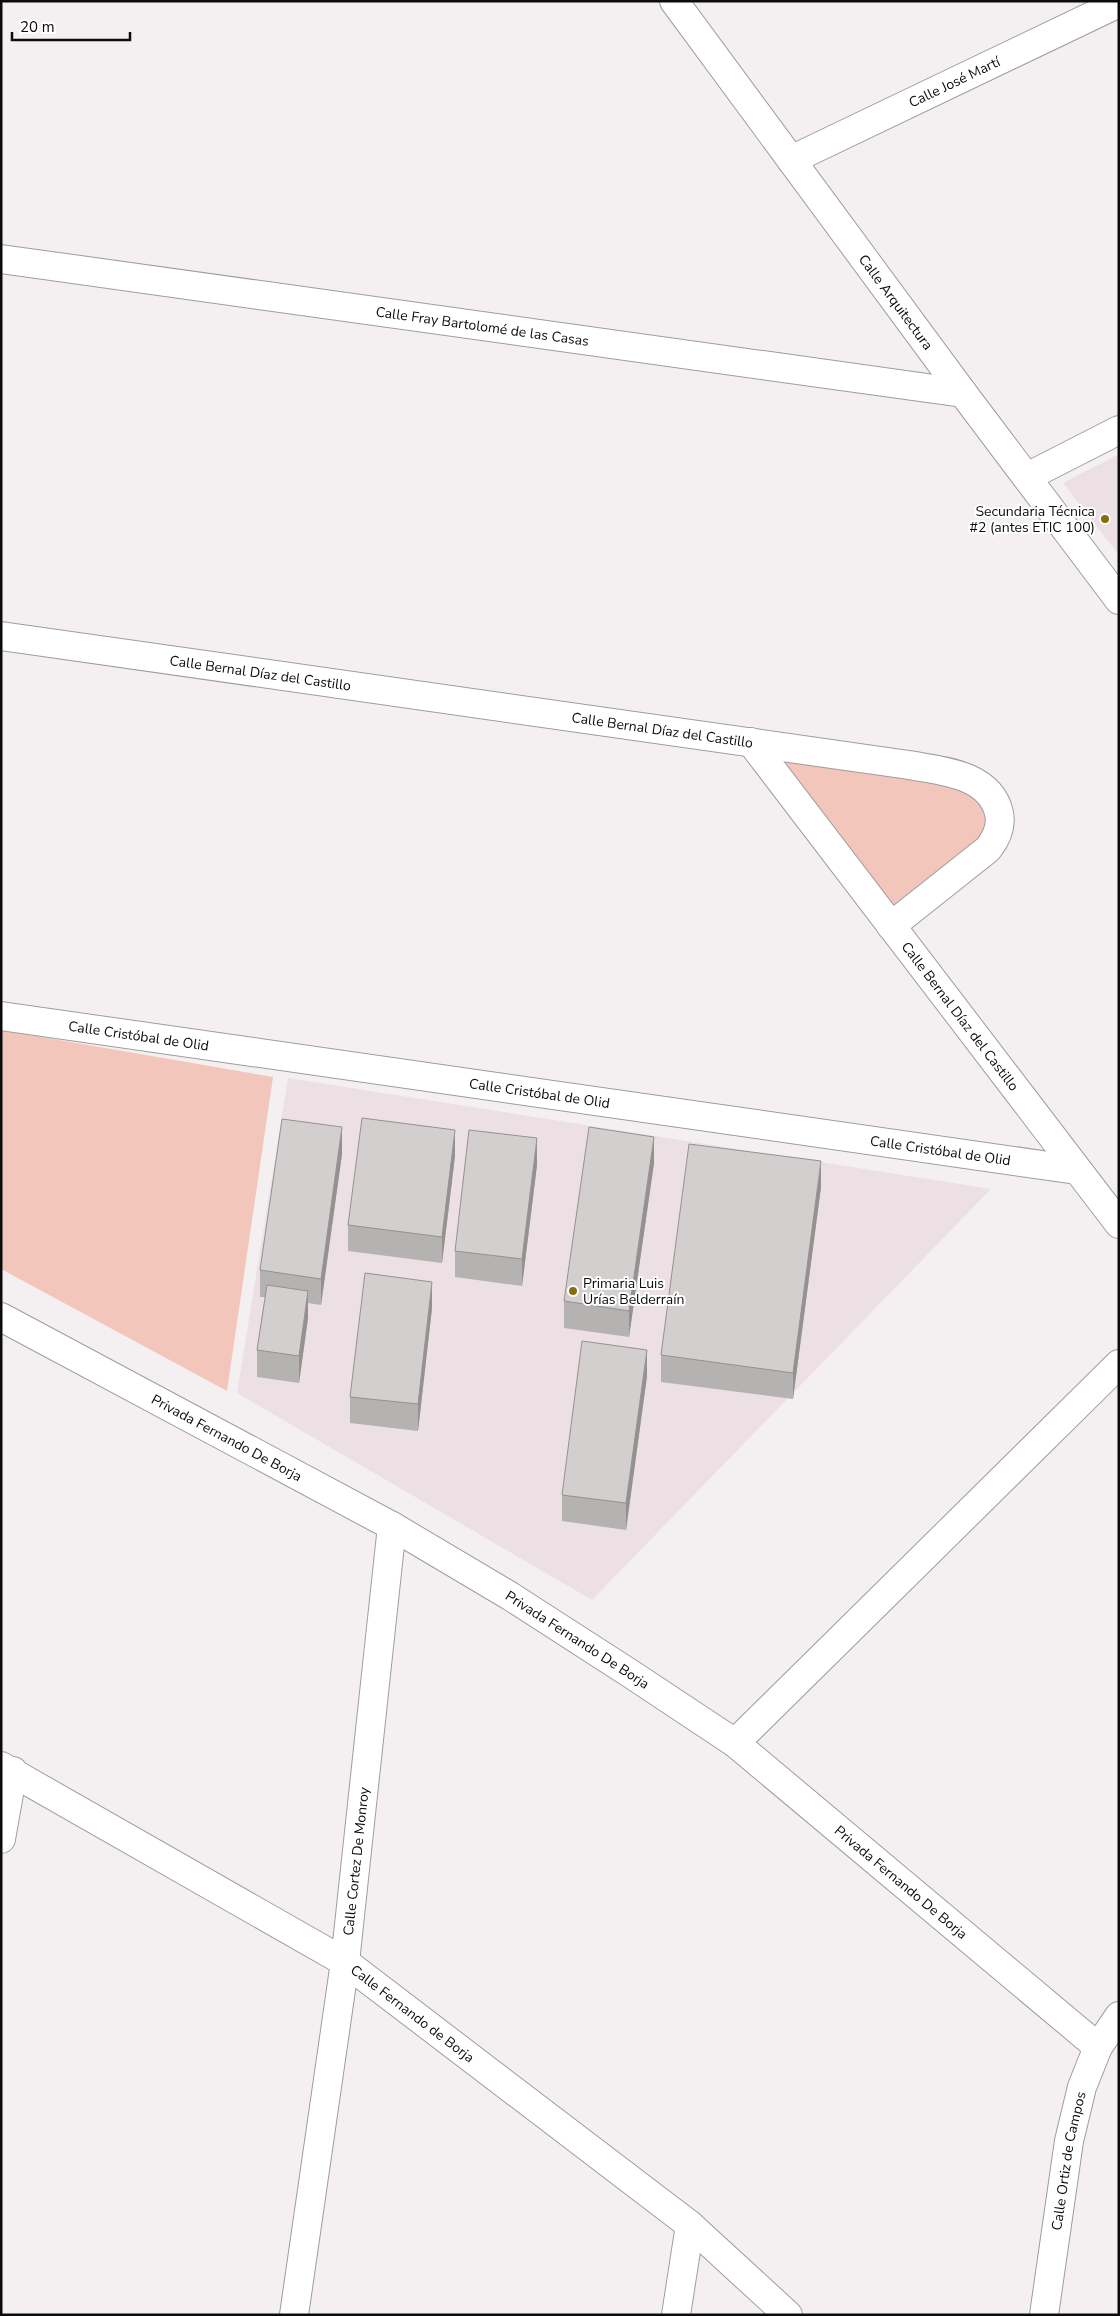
<svg xmlns="http://www.w3.org/2000/svg" width="1120" height="2316" viewBox="0 0 1120 2316" font-family="'Nunito Sans',sans-serif">
<style>
.built{fill:#ece0e4}
.green{fill:#f3c6bc}
.lines{fill:none;stroke-linecap:round;stroke-linejoin:round}
.minor-casing{stroke:#a09c9e;stroke-width:30}
.minor{stroke:#fff;stroke-width:28}
.wall{fill:#b5b2b2}
.shaded-wall{fill:#949191}
.building{fill:#d3cfcf;stroke:#949191}
.poi-dot{fill:#8a6c0c;stroke:#fff;stroke-width:2}
.labels{text-anchor:middle;stroke-width:4;stroke-linejoin:round;paint-order:stroke}
.street-label{font-size:14px;fill:#0d0c0c;stroke:#fff}
.poi-label{font-size:14px;fill:#0d0c0c;stroke:#fff;text-anchor:end}
</style>
<rect width="100%" height="100%" fill="#f4f0f2"/>
<!-- built -->
<g class="built">
<polygon points="1119,454 1119,555 1063,483"/>
<polygon points="288,1078 991,1189 592,1600 237,1393"/>
</g>
<!-- green -->
<g class="green">
<polygon points="751,742 974,782 997,835 891,926"/>
<polygon points="1,1030 273,1077 227,1391 1,1269"/>
</g>
<g class="lines">
<!-- minor casing -->
<g class="minor-casing">
<g id="minor">
<path id="s1" d="M 674,1 L 963,393 L 1119,600"/>
<path id="s2" d="M 791,160 L 1119,3"/>
<path id="s3" d="M 1,259 L 963,393"/>
<polyline points="1027,477 1119,430"/>
<path id="s4" d="M 1,636 L 909,765 C 942,771 990,774 999,813 C 1002,827 996,839 988,849 L 891,926"/>
<path id="s5" d="M 751,742 L 1119,1224"/>
<path id="s6" d="M 1,1016 L 1077,1170"/>
<path id="s7" d="M 1,1317 L 392,1526 L 510,1596 L 631,1674 L 735,1743 L 1098,2047"/>
<polyline points="735,1743 1119,1364"/>
<path id="s8" d="M 1,1766 L 345,1962 L 690,2225 L 788,2315"/>
<polyline points="1,1839 13,1771"/>
<path id="s9" d="M 294,2315 L 345,1962 L 392,1526"/>
<polyline points="676,2315 690,2225"/>
<path id="s10" d="M 1044,2315 L 1069,2141 L 1082,2087 L 1098,2047 L 1119,2016"/>
</g>
</g>
<!-- minor -->
<use href="#minor" class="minor"/>
</g>
<!-- wall -->
<g class="wall">
<polygon points="342,1154 321,1305 308,1303 308,1318 299,1383 257,1377 257,1350 265,1297 260,1297 260,1270"/>
<polygon points="455,1156 442,1263 348,1251 348,1225"/>
<polygon points="654,1163 629,1337 564,1328 564,1301"/>
<polygon points="537,1165 522,1286 455,1277 455,1251"/>
<polygon points="821,1187 793,1399 661,1382 661,1355"/>
<polygon points="432,1308 418,1431 350,1423 350,1397"/>
<polygon points="647,1376 626,1530 562,1521 562,1495"/>
</g>
<!-- shaded-wall -->
<g class="shaded-wall">
<polygon points="342,1127 342,1154 321,1305 321,1279"/>
<polygon points="455,1130 455,1156 442,1263 442,1237"/>
<polygon points="654,1137 654,1163 629,1337 629,1311"/>
<polygon points="537,1138 537,1165 522,1286 522,1259"/>
<polygon points="821,1161 821,1187 793,1399 793,1373"/>
<polygon points="432,1282 432,1308 418,1431 418,1404"/>
<polygon points="308,1291 308,1318 299,1383 299,1356"/>
<polygon points="647,1350 647,1376 626,1530 626,1503"/>
</g>
<!-- building -->
<g class="building">
<polygon points="362,1118 455,1130 442,1237 348,1225"/>
<polygon points="282,1119 342,1127 321,1279 260,1270"/>
<polygon points="589,1127 654,1137 629,1311 564,1301"/>
<polygon points="469,1130 537,1138 522,1259 455,1251"/>
<polygon points="689,1144 821,1161 793,1373 661,1355"/>
<polygon points="365,1273 432,1282 418,1404 350,1397"/>
<polygon points="267,1285 308,1291 299,1356 257,1350"/>
<polygon points="582,1341 647,1350 626,1503 562,1495"/>
</g>
<!-- markers -->
<g class="poi-dot">
<circle cx="1105" cy="519" r="5"/>
<circle cx="573" cy="1291" r="5"/>
</g>
<g class="labels">
<!-- street labels -->
<g class="street-label">
<text dy="5" stroke="none"><textPath href="#s2" startOffset="181">Calle José Martí</textPath></text>
<text dy="5" stroke="none"><textPath href="#s1" startOffset="374">Calle Arquitectura</textPath></text>
<text dy="5" stroke="none"><textPath href="#s3" startOffset="486">Calle Fray Bartolomé de las Casas</textPath></text>
<text dy="5" stroke="none"><textPath href="#s4" startOffset="262">Calle Bernal Díaz del Castillo</textPath></text>
<text dy="5" stroke="none"><textPath href="#s4" startOffset="668">Calle Bernal Díaz del Castillo</textPath></text>
<text dy="5" stroke="none"><textPath href="#s5" startOffset="345">Calle Bernal Díaz del Castillo</textPath></text>
<text dy="5" stroke="none"><textPath href="#s6" startOffset="139">Calle Cristóbal de Olid</textPath></text>
<text dy="5" stroke="none"><textPath href="#s6" startOffset="544">Calle Cristóbal de Olid</textPath></text>
<text dy="5" stroke="none"><textPath href="#s6" startOffset="949">Calle Cristóbal de Olid</textPath></text>
<text dy="5" stroke="none"><textPath href="#s7" startOffset="256">Privada Fernando De Borja</textPath></text>
<text dy="5" stroke="none"><textPath href="#s7" startOffset="661">Privada Fernando De Borja</textPath></text>
<text dy="5" stroke="none"><textPath href="#s9" startOffset="458">Calle Cortez De Monroy</textPath></text>
<text dy="5" stroke="none"><textPath href="#s7" startOffset="1066">Privada Fernando De Borja</textPath></text>
<text dy="5" stroke="none"><textPath href="#s8" startOffset="481">Calle Fernando de Borja</textPath></text>
<text dy="5" stroke="none"><textPath href="#s10" startOffset="156">Calle Ortiz de Campos</textPath></text>
</g>
<!-- poi labels -->
<g class="poi-label">
<text x="1095" y="516">Secundaria Técnica<tspan x="1095" dy="16">#2 (antes ETIC 100)</tspan></text>
<text x="583" y="1288" text-anchor="start">Primaria Luis<tspan x="583" dy="16">Urías Belderraín</tspan></text>
</g>
</g>
<!-- border -->
<rect width="1120" height="2316" fill="none" stroke="#0d0c0c" stroke-width="5"/>
<!-- scale -->
<path d="M12 32v8h118v-8" fill="none" stroke="#0d0c0c" stroke-width="2.5"/>
<text x="20" y="32" font-size="15" fill="#0d0c0c" stroke="#ffffff" stroke-width="4" paint-order="stroke">20 m</text>
</svg>
